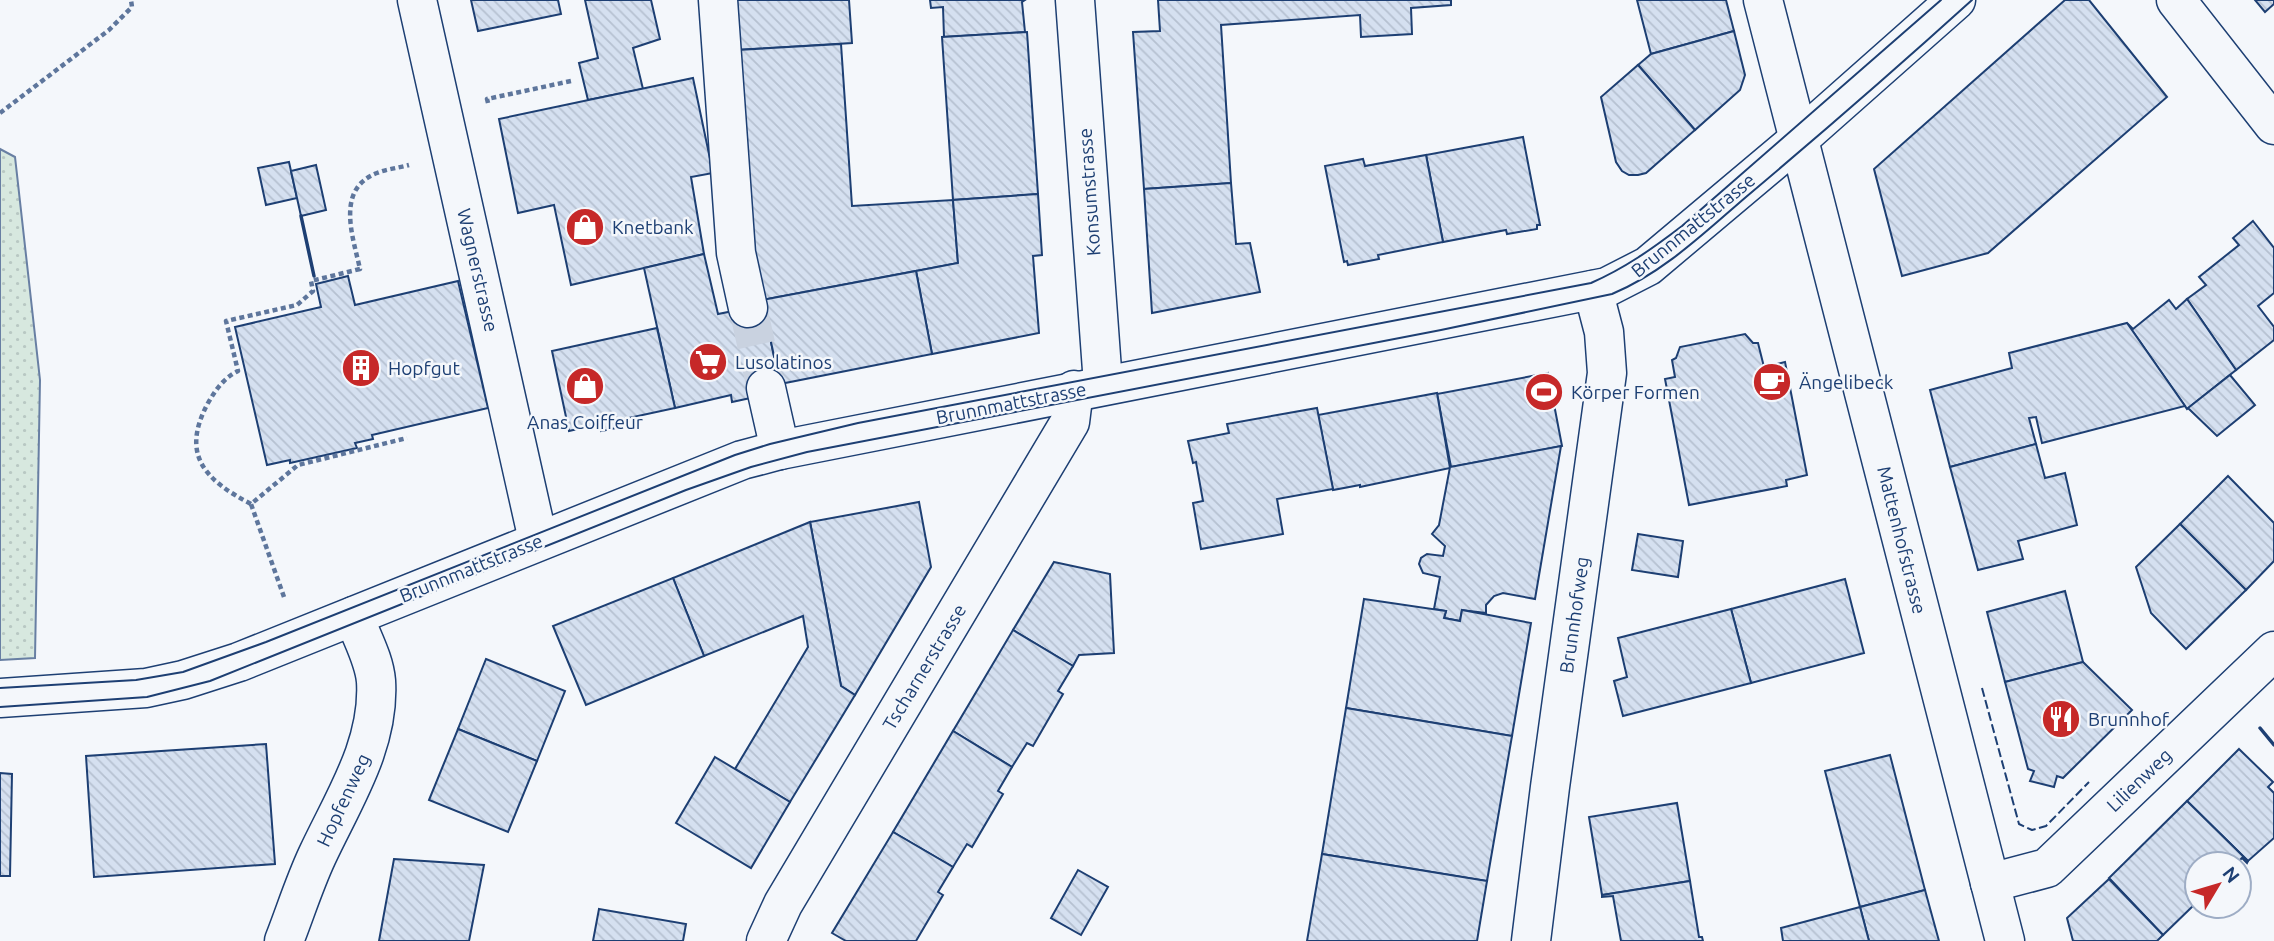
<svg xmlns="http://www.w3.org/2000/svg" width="2274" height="941" viewBox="0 0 2274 941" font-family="Ubuntu,sans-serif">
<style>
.park{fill:url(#park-dots);stroke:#687fa3;stroke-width:2}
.building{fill:url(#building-back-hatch);stroke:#1d3f73;stroke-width:2}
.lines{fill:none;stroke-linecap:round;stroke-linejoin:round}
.minor-tunnel{stroke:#c9d2e0;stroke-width:38;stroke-dasharray:38 19;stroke-linecap:butt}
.minor-casing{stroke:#1d3f73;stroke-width:41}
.major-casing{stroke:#1d3f73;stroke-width:41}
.path{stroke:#5e769c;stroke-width:4.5;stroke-dasharray:5 3.5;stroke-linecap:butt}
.minor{stroke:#f4f7fb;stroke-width:38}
.major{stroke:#f4f7fb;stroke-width:38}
.tram{stroke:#1d3f73;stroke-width:2}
.fence{stroke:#1d3f73;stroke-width:2;stroke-dasharray:9 3.5;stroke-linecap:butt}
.wall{stroke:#1d3f73;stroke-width:3.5}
.labels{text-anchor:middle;stroke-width:5;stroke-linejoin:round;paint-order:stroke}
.street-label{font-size:19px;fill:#1d3f73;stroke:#f4f7fb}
.poi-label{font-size:19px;fill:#1d3f73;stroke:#f4f7fb;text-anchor:start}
</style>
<defs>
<pattern id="park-dots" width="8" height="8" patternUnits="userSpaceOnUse" patternTransform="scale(1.75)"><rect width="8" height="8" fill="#d7e8df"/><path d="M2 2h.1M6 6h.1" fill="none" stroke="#b8c8c3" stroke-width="1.8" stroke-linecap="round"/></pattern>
<pattern id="building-back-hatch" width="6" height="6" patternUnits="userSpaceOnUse" patternTransform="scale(1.75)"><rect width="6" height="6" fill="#d5e0f0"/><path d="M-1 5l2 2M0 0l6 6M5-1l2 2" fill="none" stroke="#b6c1d1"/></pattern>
</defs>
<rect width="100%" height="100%" fill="#f4f7fb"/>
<!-- park -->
<polygon class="park" points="0,149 15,157 40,380 35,658 0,660"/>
<!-- building -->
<g class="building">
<polygon points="471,0 558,0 561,14 478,31"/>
<polygon points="585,0 651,0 660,39 633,48 643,89 588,100 579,63 598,58"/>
<polygon points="734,0 849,0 852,43 737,50"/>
<polygon points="930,0 1025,0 1022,2 1025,32 944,37 943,7 931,8"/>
<polygon points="1158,0 1451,0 1451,5 1411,8 1412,34 1361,37 1360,15 1221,25 1231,183 1144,189 1133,32 1160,31"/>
<polygon points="1637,0 1726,0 1734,31 1651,54"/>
<polygon points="2065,0 2089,0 2167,97 1988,253 1902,276 1874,169"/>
<polygon points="2255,0 2274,0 2274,4 2265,12"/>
<polygon points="1734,31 1745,75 1740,90 1695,130 1638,65 1651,54"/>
<polygon points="1027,32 1038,194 953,200 942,37"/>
<polygon points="841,44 852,206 953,200 958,263 762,300 751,250 737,50"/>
<polygon points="1638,65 1695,130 1646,173 1638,175 1629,175 1622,171 1616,162 1601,97"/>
<polygon points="693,78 713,173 691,177 704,254 571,285 554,205 518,213 499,119"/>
<polygon points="1523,137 1540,225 1537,225 1537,229 1507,234 1506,230 1443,242 1426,155"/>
<polygon points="1426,155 1443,242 1378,255 1379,259 1348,265 1347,261 1344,262 1325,166 1363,159 1365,166"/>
<polygon points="289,162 297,198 266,205 258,168"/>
<polygon points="316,165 326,210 301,216 291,171"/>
<polygon points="1231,183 1236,244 1250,243 1260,292 1152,313 1144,189"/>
<polygon points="1038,194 1042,255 1033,256 1039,333 932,354 916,271 958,263 953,200"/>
<polygon points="2253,221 2274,248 2274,293 2258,306 2274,327 2274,340 2236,370 2187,299 2206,285 2199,277 2239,245 2233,238"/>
<polygon points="704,254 718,314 763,305 780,384 755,397 732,402 731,395 675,408 644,268"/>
<polygon points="916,271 932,354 780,384 762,300"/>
<polygon points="348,276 355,305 458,281 488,408 372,435 373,439 355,443 357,448 290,463 290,460 267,465 235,327 321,307 316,284"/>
<polygon points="2187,299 2236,370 2187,409 2127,323 2133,329 2169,300 2176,309"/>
<polygon points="2127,323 2185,406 2042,443 2036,417 2029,418 2036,444 1950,467 1930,390 2012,368 2009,353"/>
<polygon points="657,328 675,408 624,419 626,426 601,431 599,424 569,431 552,351"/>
<polygon points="1745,334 1753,343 1758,343 1764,367 1785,362 1807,475 1786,480 1787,486 1689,505 1665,379 1675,377 1672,360 1676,358 1680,347"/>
<polygon points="1548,373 1562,446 1451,467 1437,394"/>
<polygon points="2230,375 2255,405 2217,436 2188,408"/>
<polygon points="1437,393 1450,468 1360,487 1360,485 1333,490 1318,415"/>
<polygon points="1317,408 1333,489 1277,499 1283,534 1201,549 1193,503 1203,501 1196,462 1193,463 1188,441 1229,433 1227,424"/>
<polygon points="2036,444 2045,478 2065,473 2077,525 2018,541 2023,559 1978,570 1950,467"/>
<polygon points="1561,446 1535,599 1503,593 1494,596 1486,605 1486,613 1462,610 1460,621 1444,618 1446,611 1434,609 1440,577 1423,573 1419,564 1421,558 1427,554 1443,556 1445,546 1432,534 1439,525 1450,467"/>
<polygon points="2228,476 2274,523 2274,561 2246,590 2180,524"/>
<polygon points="919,502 931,567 855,695 841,686 810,522"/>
<polygon points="810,522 841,686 855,695 790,802 735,769 808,647 803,616 704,656 673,578"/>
<polygon points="2180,524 2246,590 2186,649 2151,613 2136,567"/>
<polygon points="1638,534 1683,541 1678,577 1632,570"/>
<polygon points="1054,562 1110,574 1114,653 1079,655 1073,666 1013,630"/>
<polygon points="673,578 704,656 586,705 553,626"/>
<polygon points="1845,579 1864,653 1751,683 1731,609"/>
<polygon points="2065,591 2083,662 2005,682 1987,612"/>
<polygon points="1364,599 1446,611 1444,618 1460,621 1462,610 1531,623 1512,736 1346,708"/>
<polygon points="1731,609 1751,683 1623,716 1614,681 1627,677 1618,638"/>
<polygon points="1013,630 1073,666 1058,691 1063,694 1033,746 1027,743 1012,767 953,731"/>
<polygon points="486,659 565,691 537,761 458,729"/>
<polygon points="2083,662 2132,710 2063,778 2057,776 2054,787 2030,781 2034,771 2028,769 2005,682"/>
<polygon points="1346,708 1512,736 1487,881 1322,854"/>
<polygon points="458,729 537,761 508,832 429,800"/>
<polygon points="953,731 1012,767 998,791 1003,794 972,847 967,844 953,867 893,832"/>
<polygon points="266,744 275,864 94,877 86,756"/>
<polygon points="2239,749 2273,782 2268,787 2274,793 2274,838 2248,861 2187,801"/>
<polygon points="1890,755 1925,890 1860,907 1825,771"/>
<polygon points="715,757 790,802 751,868 676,823"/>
<polygon points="0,773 12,774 10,876 0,876"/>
<polygon points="2187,801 2248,861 2247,863 2242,858 2236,864 2197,864 2197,902 2163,935 2109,878"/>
<polygon points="1677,803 1690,881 1602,895 1589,817"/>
<polygon points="893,832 953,867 938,892 943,895 916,941 846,941 832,933"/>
<polygon points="1322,854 1487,881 1477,941 1307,941"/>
<polygon points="394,859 484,865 469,941 379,941"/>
<polygon points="1078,870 1108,887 1081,935 1051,918"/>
<polygon points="2109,879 2163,935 2157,941 2073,941 2067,918"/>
<polygon points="1690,881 1699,937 1702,937 1703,941 1621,941 1613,896 1602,897 1602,895"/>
<polygon points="1925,890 1939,941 1869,941 1860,907"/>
<polygon points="1860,907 1869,941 1783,941 1781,928"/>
<polygon points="599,909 686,924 683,941 593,941"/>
</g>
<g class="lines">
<!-- minor-tunnel -->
<polyline class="minor-tunnel" points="748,308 766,388"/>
<!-- minor casing -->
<g class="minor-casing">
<g id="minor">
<polyline points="417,0 538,540"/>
<polyline points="718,0 736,253 748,308"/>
<polyline points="1075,0 1103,384"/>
<polyline points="1763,0 2005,941"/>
<polyline points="766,388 780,450"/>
<polyline points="0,698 146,688 183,680 239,662 742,460 780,450 1607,287 1648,266 1799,139 1956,0"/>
<polyline points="1990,883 2047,868 2274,651"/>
<path d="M 284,941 C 295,913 304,884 317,856 C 343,800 380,745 376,681 C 374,658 361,637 354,616"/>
<polyline points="766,941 783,904 1070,422 1074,390"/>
<polyline points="1531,941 1550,787 1607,373 1604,332 1593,290"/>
</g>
</g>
<!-- major casing -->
<g class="major-casing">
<polyline id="major" points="2176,0 2274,125"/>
</g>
<!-- path -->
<g class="path">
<polyline points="488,103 487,99 571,81"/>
<polyline points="0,113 109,30 132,7 131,0"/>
<path d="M 251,504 C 205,480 180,455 208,403 C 216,389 224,378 238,371 L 226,321 L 297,305 L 313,291 L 311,281 L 360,269 C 353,237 335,189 377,173 C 387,169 398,168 409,165"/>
<polyline points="284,597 251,504 298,465 407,438"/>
</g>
<!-- minor -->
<use href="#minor" class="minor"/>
<!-- major -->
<use href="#major" class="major"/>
<!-- tram -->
<g class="tram">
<path d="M 0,688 L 136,680 L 183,672 L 266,642 L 735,455 L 770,444 L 858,423 L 1591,283 C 1625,268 1652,249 1682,226 L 1941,0"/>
<path d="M 0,707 L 147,697 L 210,681 L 686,490 L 751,467 L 807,452 L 1441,330 L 1612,294 C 1663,273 1704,233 1746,197 C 1822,133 1898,67 1972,0"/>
</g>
<!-- fence -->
<polyline class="fence" points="1982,688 2019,824 2032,830 2046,826 2089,782"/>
<!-- wall -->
<g class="wall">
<polyline points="301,216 314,276"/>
<polyline points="2260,728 2274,745"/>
</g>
</g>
<!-- icons -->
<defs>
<g id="shop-disc" transform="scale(2.0125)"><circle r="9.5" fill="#c62828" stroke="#f4f7fb"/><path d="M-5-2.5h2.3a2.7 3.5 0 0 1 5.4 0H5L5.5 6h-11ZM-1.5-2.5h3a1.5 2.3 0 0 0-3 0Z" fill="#fff"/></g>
<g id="supermarket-disc" transform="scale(2.0125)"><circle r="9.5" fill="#c62828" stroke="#f4f7fb"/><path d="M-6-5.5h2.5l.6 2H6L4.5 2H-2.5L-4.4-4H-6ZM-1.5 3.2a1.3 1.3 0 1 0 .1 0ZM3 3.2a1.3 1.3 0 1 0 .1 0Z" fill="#fff"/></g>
<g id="building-disc" transform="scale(2.0125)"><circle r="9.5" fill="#c62828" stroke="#f4f7fb"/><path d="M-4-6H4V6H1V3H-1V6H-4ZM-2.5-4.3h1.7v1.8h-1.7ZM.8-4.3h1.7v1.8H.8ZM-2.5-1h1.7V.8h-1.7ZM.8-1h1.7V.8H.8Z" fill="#fff"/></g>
<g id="cafe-disc" transform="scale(2.0125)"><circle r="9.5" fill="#c62828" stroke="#f4f7fb"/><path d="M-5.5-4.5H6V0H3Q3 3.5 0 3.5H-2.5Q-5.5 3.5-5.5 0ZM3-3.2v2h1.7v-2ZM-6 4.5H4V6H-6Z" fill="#fff"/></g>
<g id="stadium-disc" transform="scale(2.0125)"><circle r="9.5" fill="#c62828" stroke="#f4f7fb"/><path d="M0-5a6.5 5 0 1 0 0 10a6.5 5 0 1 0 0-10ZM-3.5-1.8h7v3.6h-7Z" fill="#fff"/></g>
<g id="restaurant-disc" transform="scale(2.0125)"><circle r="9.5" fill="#c62828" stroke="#f4f7fb"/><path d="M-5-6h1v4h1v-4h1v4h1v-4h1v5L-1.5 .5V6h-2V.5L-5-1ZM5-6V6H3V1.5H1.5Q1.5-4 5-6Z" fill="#fff"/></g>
</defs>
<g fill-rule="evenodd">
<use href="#shop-disc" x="585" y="227"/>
<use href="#supermarket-disc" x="708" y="362"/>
<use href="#building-disc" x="361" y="368"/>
<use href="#cafe-disc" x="1772" y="382"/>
<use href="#shop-disc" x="585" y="386"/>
<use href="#stadium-disc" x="1544" y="392"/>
<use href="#restaurant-disc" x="2061" y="719"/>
</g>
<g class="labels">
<!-- street labels -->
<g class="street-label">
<text transform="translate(1089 192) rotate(-94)" y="7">Konsumstrasse</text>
<text transform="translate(1693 225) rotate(-39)" y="7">Brunnmattstrasse</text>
<text transform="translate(478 270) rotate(77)" y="7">Wagnerstrasse</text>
<text transform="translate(1011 403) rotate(-11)" y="7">Brunnmattstrasse</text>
<text transform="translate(1902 540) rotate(76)" y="7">Mattenhofstrasse</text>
<text transform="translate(471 568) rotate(-22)" y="7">Brunnmattstrasse</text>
<text transform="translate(1574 615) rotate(-82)" y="7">Brunnhofweg</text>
<text transform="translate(924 667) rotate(-59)" y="7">Tscharnerstrasse</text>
<text transform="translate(2139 780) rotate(-44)" y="7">Lilienweg</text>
<text transform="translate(343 800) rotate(-65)" y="7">Hopfenweg</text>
</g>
<!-- poi labels -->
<g class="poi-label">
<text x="612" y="234">Knetbank</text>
<text x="735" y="369">Lusolatinos</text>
<text x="388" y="375">Hopfgut</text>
<text x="1799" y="389">Ängelibeck</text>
<text x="1571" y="399">Körper Formen</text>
<text x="585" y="429" text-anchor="middle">Anas Coiffeur</text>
<text x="2088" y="726">Brunnhof</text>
</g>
</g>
<!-- north arrow -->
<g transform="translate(2218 885) rotate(52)"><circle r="33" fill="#f4f7fb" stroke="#9eadc5" stroke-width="2"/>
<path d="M0-5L12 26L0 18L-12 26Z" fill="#c62828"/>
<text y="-10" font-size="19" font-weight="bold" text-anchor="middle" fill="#1d3f73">N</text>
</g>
</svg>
